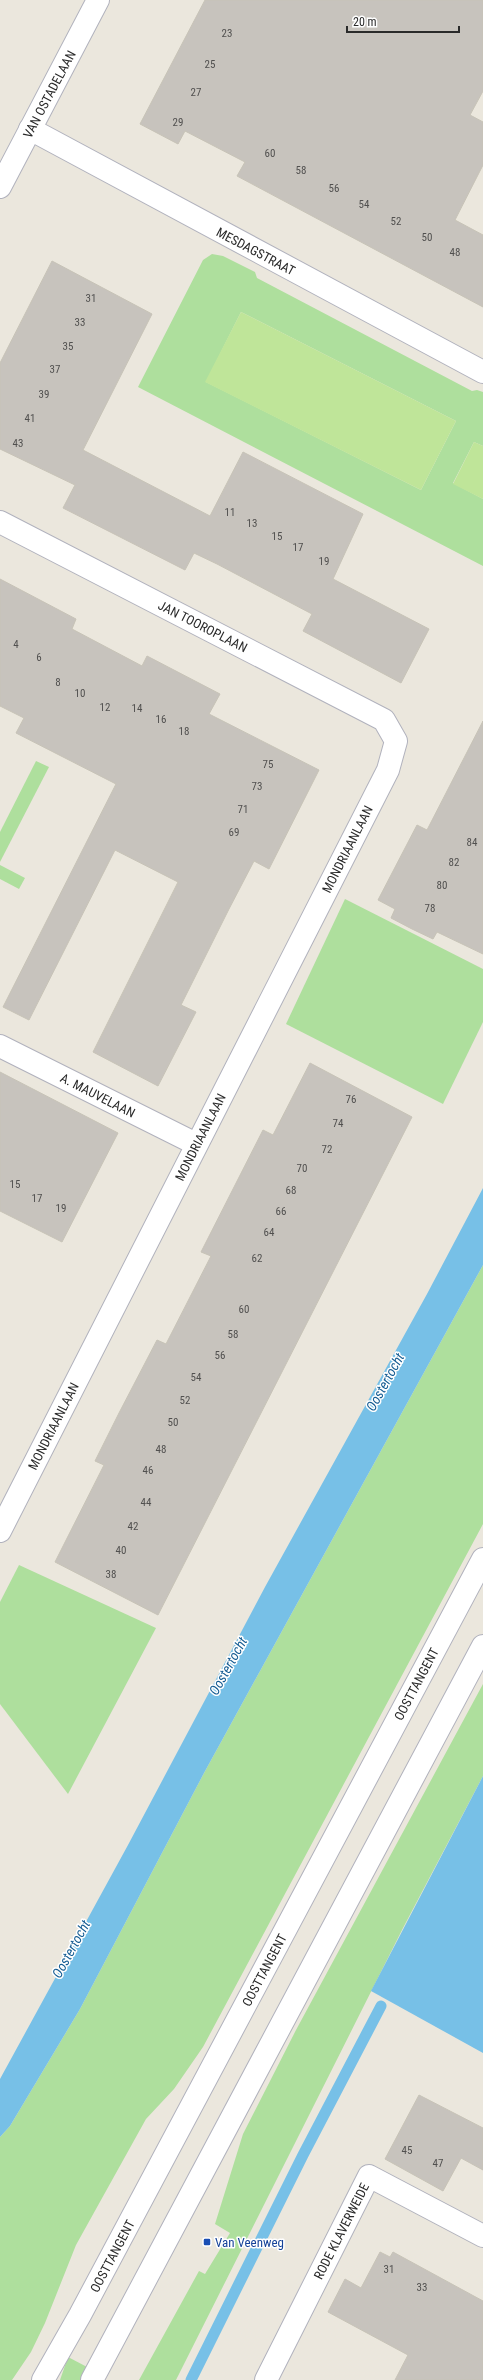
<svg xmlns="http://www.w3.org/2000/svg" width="483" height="2380" viewBox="0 0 483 2380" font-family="'Roboto Condensed',sans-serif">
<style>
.green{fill:#aedf9d;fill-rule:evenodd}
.pitch{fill:#bfe599}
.water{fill:#77c0e7}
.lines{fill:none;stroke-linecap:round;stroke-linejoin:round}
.stream{stroke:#77c0e7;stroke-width:11}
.building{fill:#c7c3bd;stroke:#c7c3b7}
.pedestrian-casing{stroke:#b1b2bd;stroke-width:24}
.minor-casing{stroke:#b1b2bd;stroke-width:24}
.secondary-casing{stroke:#b1b2bd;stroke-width:24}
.pedestrian{stroke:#fff;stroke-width:22}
.minor{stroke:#fff;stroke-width:22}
.secondary{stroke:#fff;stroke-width:22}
.transit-dot{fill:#1a4fb4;stroke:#fff;stroke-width:1.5}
.labels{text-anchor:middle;stroke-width:3;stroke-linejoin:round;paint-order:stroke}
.number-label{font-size:11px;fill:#51504f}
.street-label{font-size:13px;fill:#2a2a2a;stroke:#fff}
.transit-label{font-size:13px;fill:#164399;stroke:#fff;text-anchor:start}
.water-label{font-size:14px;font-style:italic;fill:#165d93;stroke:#fff}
</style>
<rect width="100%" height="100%" fill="#ebe7dd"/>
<!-- green -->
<g class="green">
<path d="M 212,254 L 223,256 L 255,272 L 257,278 L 472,391 L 477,390 L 483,392 L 483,446 L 474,442 L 453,483 L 483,499 L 483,566 L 138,387 L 203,260 ZM 241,312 L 456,421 L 421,490 L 206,382 Z"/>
<polygon points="36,761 49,767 0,862 0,832"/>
<polygon points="0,865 25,878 19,889 0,879"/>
<polygon points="345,899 483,969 483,1022 443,1104 286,1024"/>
<polygon points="483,1265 483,1524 203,2047 174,2089 146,2119 76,2245 45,2323 31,2352 12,2380 0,2380 0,2137 10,2126 80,2009 204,1773"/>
<polygon points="19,1565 156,1628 68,1794 0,1704 0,1602"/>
<polygon points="483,1684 483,1776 403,1928 176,2380 139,2380 199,2271 205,2274 230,2233 215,2224 243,2134 296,2030"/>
<polygon points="68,2357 89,2368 80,2380 60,2380"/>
</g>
<!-- pitch -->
<g class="pitch">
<polygon points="241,312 456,421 421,490 205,382"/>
<polygon points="474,442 483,446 483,499 453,484"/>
</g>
<!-- water -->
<g class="water">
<polygon points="483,1188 483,1265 204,1773 80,2009 10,2126 0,2137 0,2079 128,1845 265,1587 427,1294"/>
<polygon points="483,1776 483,2053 371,1991"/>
</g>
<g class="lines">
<!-- stream -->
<polyline class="stream" points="191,2380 303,2155 381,2006"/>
</g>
<!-- building -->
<g class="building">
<polygon points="205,0 483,0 483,91 470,115 483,122 483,165 455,220 483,235 483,307 237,176 245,162 185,131 178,144 140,124"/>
<polygon points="52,261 152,314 83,450 210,516 243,452 363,514 333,579 429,629 401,683 303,631 312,614 217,564 194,553 185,570 63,508 75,485 0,449 0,363"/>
<polygon points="0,579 76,619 72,629 142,666 147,656 220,694 209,714 319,770 269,869 254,861 229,909 181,1005 196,1012 158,1086 93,1052 178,882 115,850 29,1020 3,1007 116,784 16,733 24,718 0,706"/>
<polygon points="483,721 483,954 437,932 433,939 412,929 391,918 395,909 378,900 417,825 427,830"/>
<polygon points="310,1063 412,1117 158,1615 55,1562 104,1465 95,1461 119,1413 157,1340 166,1344 211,1256 201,1252 263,1130 273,1135"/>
<polygon points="0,1072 118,1133 62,1242 0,1211"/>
<polygon points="419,2095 483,2128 483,2170 461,2158 443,2191 385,2159"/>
<polygon points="380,2252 390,2257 393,2252 483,2301 483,2380 395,2380 408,2355 328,2312 345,2279 361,2288"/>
</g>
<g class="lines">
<!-- pedestrian casing -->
<g class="pedestrian-casing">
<polyline id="pedestrian" points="266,2380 369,2176 483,2236"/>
</g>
<!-- minor casing -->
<g class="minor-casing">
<g id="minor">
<polyline points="30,129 483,372"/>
<polyline points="0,187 98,0"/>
<polyline points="0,522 384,720 396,741 388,770 0,1531"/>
<polyline points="0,1046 196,1144"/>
</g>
</g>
<!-- secondary casing -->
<g class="secondary-casing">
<g id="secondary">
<polyline points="43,2380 80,2315 483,1559"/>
<polyline points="92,2380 483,1646"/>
</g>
</g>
<!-- pedestrian -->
<use href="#pedestrian" class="pedestrian"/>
<!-- minor -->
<use href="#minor" class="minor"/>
<!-- secondary -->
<use href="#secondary" class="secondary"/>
</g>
<!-- markers -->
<rect class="transit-dot" x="203" y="2238" width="8" height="8" rx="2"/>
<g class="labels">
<!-- number labels -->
<g class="number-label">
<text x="227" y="37">23</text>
<text x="210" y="68">25</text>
<text x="196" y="96">27</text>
<text x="178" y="126">29</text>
<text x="270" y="157">60</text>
<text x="301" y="174">58</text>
<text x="334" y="192">56</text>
<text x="364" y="208">54</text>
<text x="396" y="225">52</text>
<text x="427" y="241">50</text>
<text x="455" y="256">48</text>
<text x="91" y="302">31</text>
<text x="80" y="326">33</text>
<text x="68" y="350">35</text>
<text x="55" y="373">37</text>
<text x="44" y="398">39</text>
<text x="30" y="422">41</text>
<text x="18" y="447">43</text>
<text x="230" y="516">11</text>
<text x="252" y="527">13</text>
<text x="277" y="540">15</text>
<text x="298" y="551">17</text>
<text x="324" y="565">19</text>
<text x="16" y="648">4</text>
<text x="39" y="661">6</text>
<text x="58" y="686">8</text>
<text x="80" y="697">10</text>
<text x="105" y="711">12</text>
<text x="137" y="712">14</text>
<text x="161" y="723">16</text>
<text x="184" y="735">18</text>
<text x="268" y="768">75</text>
<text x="257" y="790">73</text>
<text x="243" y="813">71</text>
<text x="234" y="836">69</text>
<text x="472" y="846">84</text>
<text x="454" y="866">82</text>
<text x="442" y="889">80</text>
<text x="430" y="912">78</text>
<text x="351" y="1103">76</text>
<text x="338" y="1127">74</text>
<text x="327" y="1153">72</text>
<text x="302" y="1172">70</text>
<text x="15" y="1188">15</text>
<text x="291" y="1194">68</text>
<text x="37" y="1202">17</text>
<text x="61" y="1212">19</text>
<text x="281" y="1215">66</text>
<text x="269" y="1236">64</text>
<text x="257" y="1262">62</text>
<text x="244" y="1313">60</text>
<text x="233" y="1338">58</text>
<text x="220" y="1359">56</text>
<text x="196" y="1381">54</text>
<text x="185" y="1404">52</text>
<text x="173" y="1426">50</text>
<text x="161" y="1453">48</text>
<text x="148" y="1474">46</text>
<text x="146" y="1506">44</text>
<text x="133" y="1530">42</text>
<text x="121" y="1554">40</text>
<text x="111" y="1578">38</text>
<text x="407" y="2154">45</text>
<text x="438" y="2167">47</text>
<text x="389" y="2273">31</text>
<text x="422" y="2291">33</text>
</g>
<!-- street labels -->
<g class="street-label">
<text transform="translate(49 94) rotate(-62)" y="5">VAN OSTADELAAN</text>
<text transform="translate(256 251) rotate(28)" y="5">MESDAGSTRAAT</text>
<text transform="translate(203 626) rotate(27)" y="5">JAN TOOROPLAAN</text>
<text transform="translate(347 849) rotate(-63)" y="5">MONDRIAANLAAN</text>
<text transform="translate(98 1095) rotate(27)" y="5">A. MAUVELAAN</text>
<text transform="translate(200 1137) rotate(-63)" y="5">MONDRIAANLAAN</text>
<text transform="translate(53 1426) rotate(-63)" y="5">MONDRIAANLAAN</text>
<text transform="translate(416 1684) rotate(-62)" y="5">OOSTTANGENT</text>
<text transform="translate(264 1970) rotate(-62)" y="5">OOSTTANGENT</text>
<text transform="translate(341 2231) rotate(-63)" y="5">RODE KLAVERWEIDE</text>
<text transform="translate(112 2256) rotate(-62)" y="5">OOSTTANGENT</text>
</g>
<!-- transit labels -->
<g class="transit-label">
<text x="215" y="2247">Van Veenweg</text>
</g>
<!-- water labels -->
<g class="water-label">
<text transform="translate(385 1382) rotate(-61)" y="5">Oostertocht</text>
<text transform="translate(228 1666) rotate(-61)" y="5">Oostertocht</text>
<text transform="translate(71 1949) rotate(-61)" y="5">Oostertocht</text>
</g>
</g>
<!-- scale -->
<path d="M347 26v6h112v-6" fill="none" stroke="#2a2a2a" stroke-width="2"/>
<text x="353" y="26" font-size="12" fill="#2a2a2a" stroke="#ffffff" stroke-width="3" paint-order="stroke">20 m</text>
</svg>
